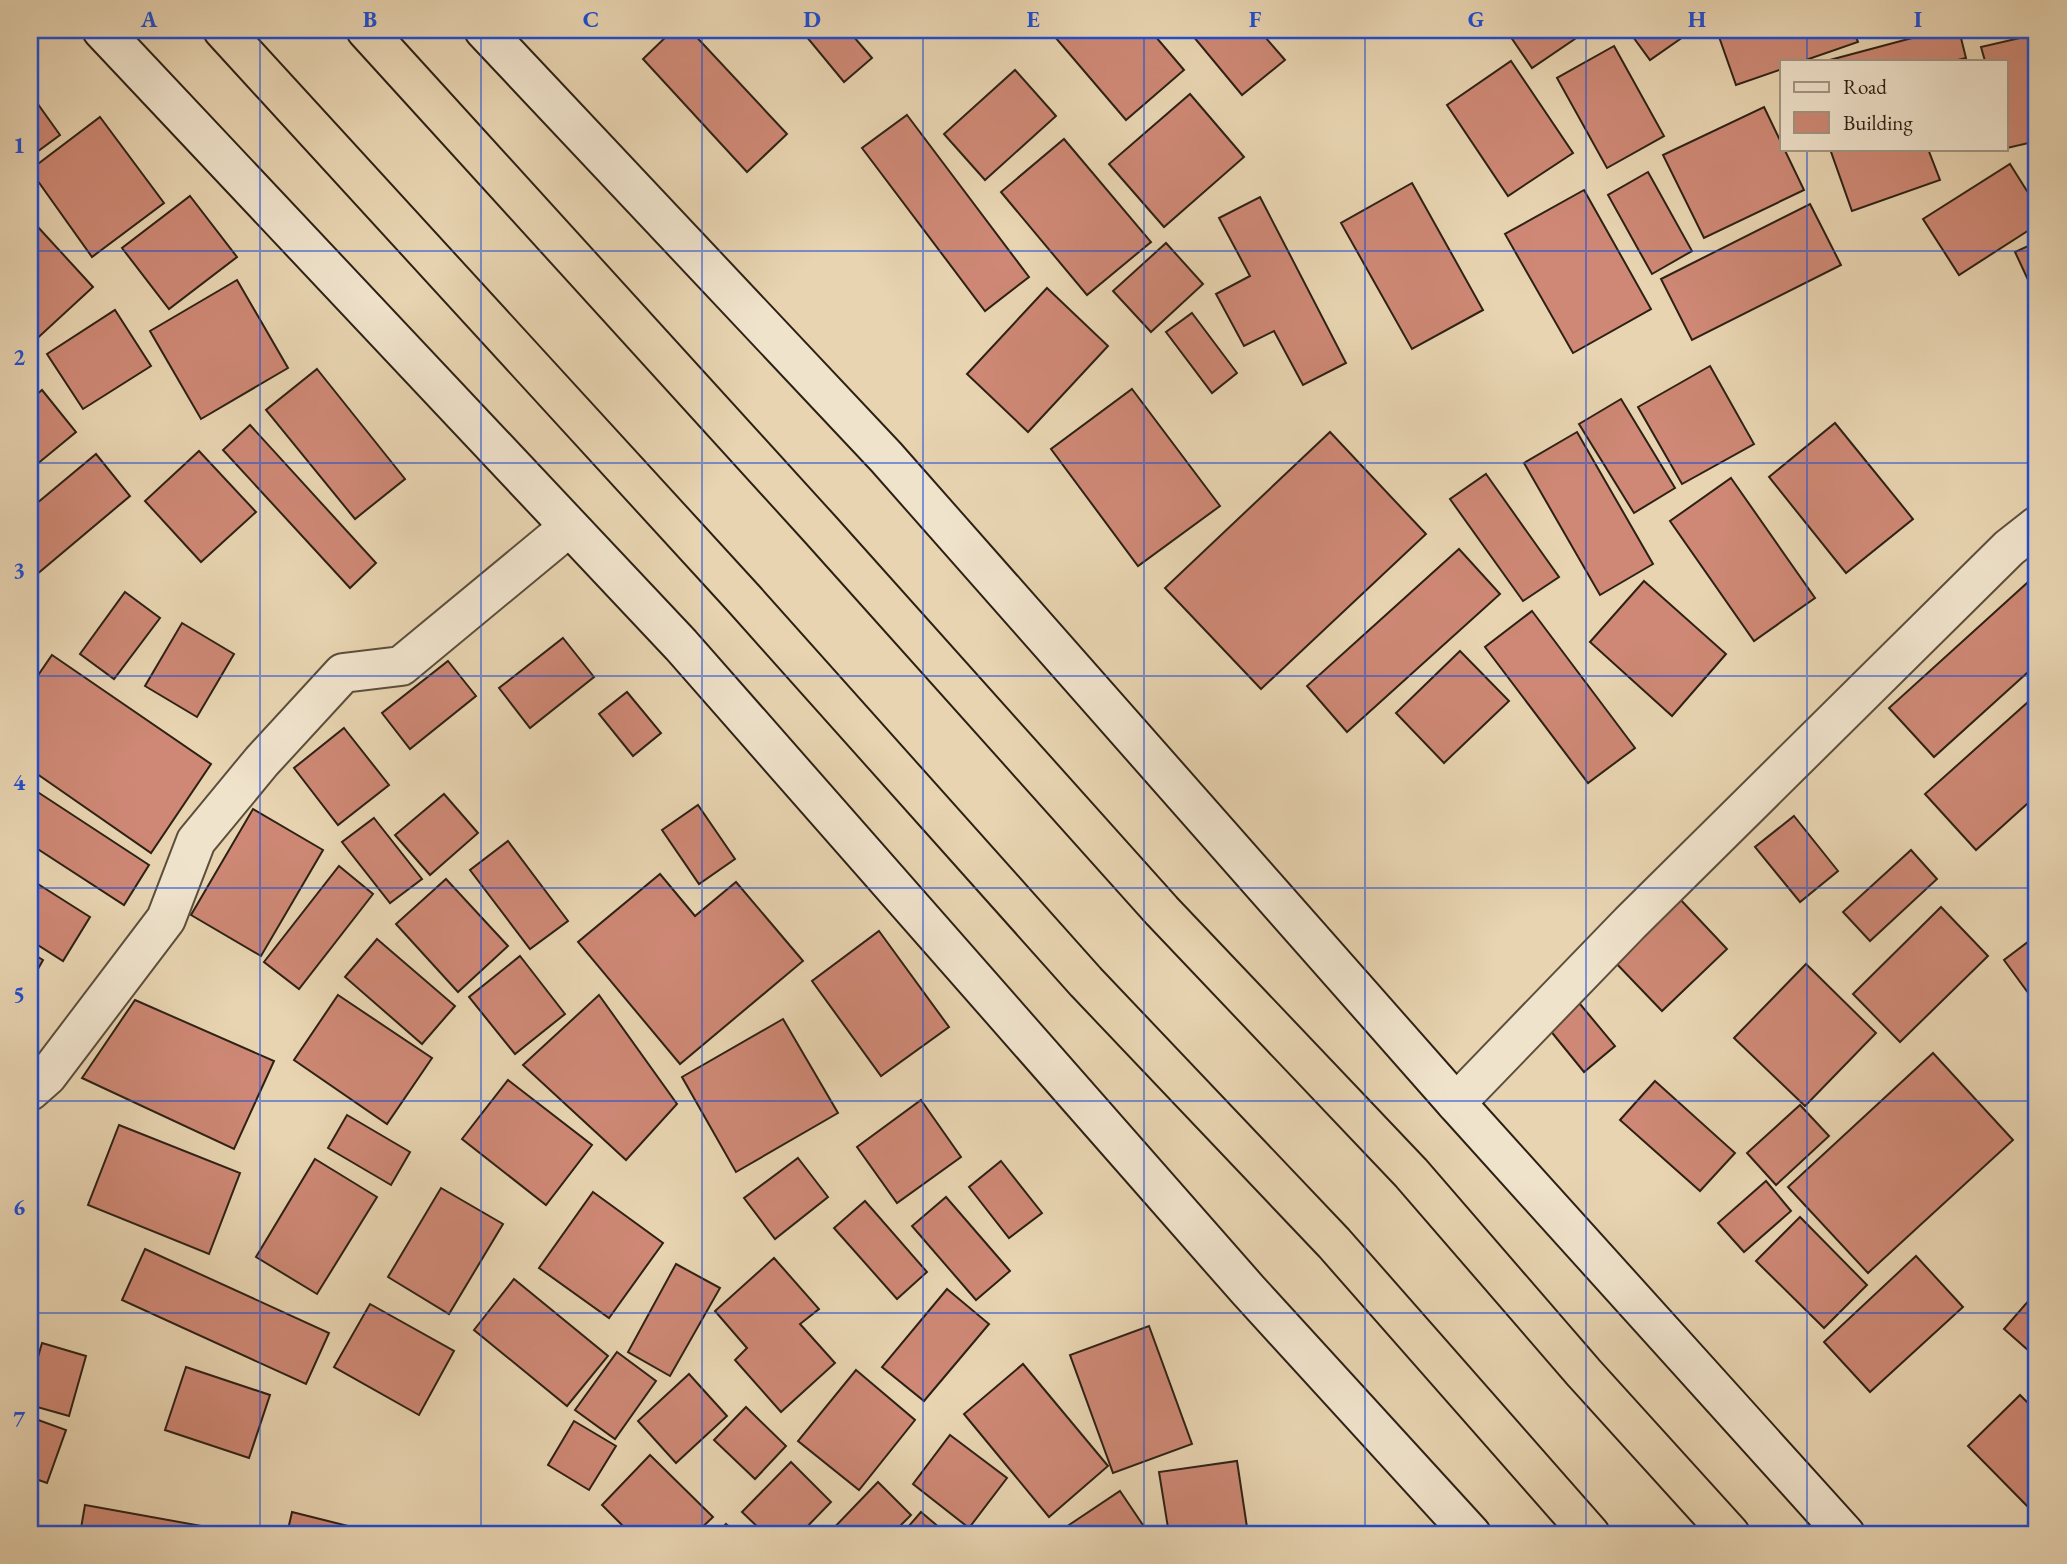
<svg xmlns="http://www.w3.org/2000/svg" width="2067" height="1564" viewBox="0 0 2067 1564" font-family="'EB Garamond',serif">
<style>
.building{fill:#ce8875;stroke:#2d2115;stroke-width:2}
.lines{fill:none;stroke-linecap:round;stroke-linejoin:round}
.street-casing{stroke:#5c4e3c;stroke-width:42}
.secondary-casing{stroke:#2d2115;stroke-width:42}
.highway-casing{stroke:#2d2115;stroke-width:42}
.street{stroke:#f0e3cc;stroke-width:38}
.secondary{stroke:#f0e3cc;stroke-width:38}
.highway{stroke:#e8d4b1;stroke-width:38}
.grid{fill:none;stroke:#1d4ed8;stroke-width:2;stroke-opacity:0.55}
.neatline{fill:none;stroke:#1d4ed8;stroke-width:2.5}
.grid-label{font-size:23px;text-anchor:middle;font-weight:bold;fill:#1d4ed8}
</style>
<rect width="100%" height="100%" fill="#e8d4b1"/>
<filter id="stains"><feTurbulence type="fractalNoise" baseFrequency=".00286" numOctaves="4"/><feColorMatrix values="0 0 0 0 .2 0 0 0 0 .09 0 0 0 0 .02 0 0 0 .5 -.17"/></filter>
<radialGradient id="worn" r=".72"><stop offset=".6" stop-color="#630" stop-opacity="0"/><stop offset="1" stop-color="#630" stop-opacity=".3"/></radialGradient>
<!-- building -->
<g class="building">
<polygon points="673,30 690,30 787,134 747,172 643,59"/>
<polygon points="801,30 848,30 872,58 844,82"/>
<polygon points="1049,30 1150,30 1184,70 1126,120"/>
<polygon points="1188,30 1259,30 1285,60 1242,95"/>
<polygon points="1506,30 1588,30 1532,68"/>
<polygon points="1628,30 1693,30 1650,60"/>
<polygon points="1731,30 1853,30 1858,42 1803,61 1782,61 1782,69 1736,85 1718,34"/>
<polygon points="1942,30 1959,30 1966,58 1954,61 1826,61"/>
<polygon points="2037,34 2037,141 2007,148 2006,61 1985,61 1981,47"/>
<polygon points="1614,46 1664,136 1607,168 1557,78"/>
<polygon points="1511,61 1573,153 1508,196 1447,105"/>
<polygon points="1015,70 1056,116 985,180 944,134"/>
<polygon points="30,93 60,135 30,157"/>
<polygon points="1190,94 1244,157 1164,227 1109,164"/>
<polygon points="1764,107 1804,190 1704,238 1663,155"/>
<polygon points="907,115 1029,277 985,311 862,148"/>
<polygon points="100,117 164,203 92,257 30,170"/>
<polygon points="1064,139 1151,242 1087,295 1001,192"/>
<polygon points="1830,149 1928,149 1940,180 1852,211"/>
<polygon points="2010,164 2037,207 2037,225 1959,275 1923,219"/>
<polygon points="1648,172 1692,251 1652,274 1608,195"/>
<polygon points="1412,183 1483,310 1412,349 1341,223"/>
<polygon points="1584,190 1651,309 1573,353 1505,234"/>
<polygon points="190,196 237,257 169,309 122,248"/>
<polygon points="1260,197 1346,363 1303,385 1274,331 1244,346 1216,294 1250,276 1219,218"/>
<polygon points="1810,204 1841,265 1692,340 1661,279"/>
<polygon points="37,226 93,287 30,345 30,233"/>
<polygon points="2037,242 2037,299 2015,252"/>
<polygon points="1166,243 1203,284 1151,332 1113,291"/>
<polygon points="237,280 288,368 201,419 150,331"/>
<polygon points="1047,288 1108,346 1028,432 967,374"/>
<polygon points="115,310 151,366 83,409 47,354"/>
<polygon points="1192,313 1237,373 1212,393 1166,332"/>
<polygon points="1710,366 1754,444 1682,484 1638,407"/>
<polygon points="317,369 405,479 355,519 266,410"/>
<polygon points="1132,389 1220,506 1138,566 1051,449"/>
<polygon points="42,390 76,432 30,470 30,400"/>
<polygon points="1621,399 1675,488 1634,513 1579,424"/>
<polygon points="1835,423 1913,519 1846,573 1769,477"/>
<polygon points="250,425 376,563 350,588 223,450"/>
<polygon points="1330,432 1426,534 1261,689 1165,588"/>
<polygon points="1577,432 1653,564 1600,595 1524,463"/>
<polygon points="199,451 256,512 201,562 145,501"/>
<polygon points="96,454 130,496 30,580 30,509"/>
<polygon points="1486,474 1559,577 1523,601 1450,499"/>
<polygon points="1731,478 1815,598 1754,641 1670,521"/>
<polygon points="1459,549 1500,594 1347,732 1307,686"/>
<polygon points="2037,574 2037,664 1934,757 1889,708"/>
<polygon points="1644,581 1726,654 1672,716 1590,642"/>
<polygon points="125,592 160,618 114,679 80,654"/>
<polygon points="1532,611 1635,748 1588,783 1485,647"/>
<polygon points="182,623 234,654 197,717 145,686"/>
<polygon points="563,638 594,677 530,728 499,688"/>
<polygon points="1460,651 1509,701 1444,763 1396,713"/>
<polygon points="52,655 211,764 151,853 30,769 30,687"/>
<polygon points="448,661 476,696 410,749 382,713"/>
<polygon points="627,692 661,733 633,756 599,714"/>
<polygon points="2037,694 2037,795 1976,850 1925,794"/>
<polygon points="344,728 389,785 338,825 294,768"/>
<polygon points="30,787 149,865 124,905 30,844"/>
<polygon points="444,794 478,833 430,875 395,835"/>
<polygon points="698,805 735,859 699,884 662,830"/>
<polygon points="253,809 323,850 261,956 191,915"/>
<polygon points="1794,816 1838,871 1800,902 1755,847"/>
<polygon points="374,818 422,879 390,903 342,842"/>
<polygon points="508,841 568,921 530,949 470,870"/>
<polygon points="1911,850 1937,879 1870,941 1843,912"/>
<polygon points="339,866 373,894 299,989 264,962"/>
<polygon points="660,874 695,916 736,882 803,961 680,1064 578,942"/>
<polygon points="30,879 90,917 63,961 30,940"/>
<polygon points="446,879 508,946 458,992 396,924"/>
<polygon points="1678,897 1727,949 1662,1011 1612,959"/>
<polygon points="1941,907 1988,956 1900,1042 1853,994"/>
<polygon points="879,931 949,1027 881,1076 812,981"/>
<polygon points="2037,935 2037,1005 2004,960"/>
<polygon points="377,939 455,1006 422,1044 345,977"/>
<polygon points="30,952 43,960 30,983"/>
<polygon points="520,956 565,1014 515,1054 469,997"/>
<polygon points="1806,964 1876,1033 1805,1106 1734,1038"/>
<polygon points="338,995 432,1058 387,1124 294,1060"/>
<polygon points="599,995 677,1104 626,1160 523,1065"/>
<polygon points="1575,998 1615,1046 1584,1072 1545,1024"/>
<polygon points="135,1000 274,1061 234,1149 82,1078"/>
<polygon points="783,1019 838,1113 736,1172 682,1077"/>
<polygon points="1933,1053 2013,1140 1868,1273 1788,1187"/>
<polygon points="508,1080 592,1145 546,1205 462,1139"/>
<polygon points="1655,1081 1735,1153 1700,1191 1620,1120"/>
<polygon points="921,1100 961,1157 897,1203 857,1147"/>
<polygon points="1800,1105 1829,1136 1776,1185 1747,1153"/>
<polygon points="347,1115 410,1152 391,1185 328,1148"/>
<polygon points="119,1125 240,1173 209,1254 88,1205"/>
<polygon points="798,1158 828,1197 775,1239 744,1198"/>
<polygon points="315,1159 377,1197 317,1294 256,1257"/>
<polygon points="1001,1161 1042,1213 1009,1238 969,1187"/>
<polygon points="1766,1181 1791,1211 1744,1252 1718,1223"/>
<polygon points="441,1188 503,1224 449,1314 388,1277"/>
<polygon points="593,1192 663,1243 609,1318 539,1268"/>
<polygon points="946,1197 1010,1271 976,1300 912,1226"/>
<polygon points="865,1201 927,1272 897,1299 834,1228"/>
<polygon points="1800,1217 1867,1285 1824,1328 1756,1261"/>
<polygon points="145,1249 329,1333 306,1384 122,1300"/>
<polygon points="1916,1256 1963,1307 1870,1392 1824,1342"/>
<polygon points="774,1258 819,1309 800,1324 835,1363 781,1412 735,1360 747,1348 715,1311"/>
<polygon points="676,1264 720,1288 670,1376 628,1352"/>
<polygon points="514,1279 608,1356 567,1406 474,1330"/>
<polygon points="947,1289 989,1324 924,1401 882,1367"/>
<polygon points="2037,1291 2037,1358 2004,1329"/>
<polygon points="370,1304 454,1351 419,1415 334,1367"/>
<polygon points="1149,1326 1192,1444 1113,1473 1070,1355"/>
<polygon points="42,1343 86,1356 69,1416 30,1405 30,1385"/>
<polygon points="617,1352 656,1381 615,1439 575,1410"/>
<polygon points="1023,1364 1108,1466 1049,1517 964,1414"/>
<polygon points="186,1367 270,1395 249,1458 165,1430"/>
<polygon points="856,1370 915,1420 859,1490 798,1441"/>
<polygon points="689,1374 727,1416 676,1463 638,1421"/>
<polygon points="2020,1395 2037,1412 2037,1516 1968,1446"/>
<polygon points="746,1407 786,1446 755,1479 714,1440"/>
<polygon points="30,1417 66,1430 47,1483 30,1477"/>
<polygon points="574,1421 616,1446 589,1490 548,1465"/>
<polygon points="950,1435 1007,1478 969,1528 913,1484"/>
<polygon points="650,1455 713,1517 695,1534 631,1534 602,1505"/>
<polygon points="1237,1461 1248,1534 1169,1534 1159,1472"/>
<polygon points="791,1462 831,1502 800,1534 765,1534 742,1512"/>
<polygon points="878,1482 911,1515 892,1534 828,1534"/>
<polygon points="1120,1491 1149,1534 1075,1534 1069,1525"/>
<polygon points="85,1505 207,1527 206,1534 80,1534"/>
<polygon points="292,1512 380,1534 287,1534"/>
<polygon points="921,1512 947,1534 902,1534"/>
<polygon points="726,1524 738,1534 717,1534"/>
</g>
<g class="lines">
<!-- street casing -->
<g class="street-casing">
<g id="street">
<polyline points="30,1091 47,1076 166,919 196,841 262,761 343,673 401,666 569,527"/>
<polyline points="1456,1103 1630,923 2009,548 2037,526"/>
</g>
</g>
<!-- secondary casing -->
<g class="secondary-casing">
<g id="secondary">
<polyline points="102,30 681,645 1248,1290 1471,1534"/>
<polyline points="484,30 886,457 1456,1103 1845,1534"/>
</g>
</g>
<!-- highway casing -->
<g class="highway-casing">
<g id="highway">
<polyline points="223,30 744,599 1086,982 1334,1243 1590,1534"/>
<polyline points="366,30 820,529 1162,911 1411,1173 1584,1373 1730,1534"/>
</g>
</g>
<!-- street -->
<use href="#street" class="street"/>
<!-- secondary -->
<use href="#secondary" class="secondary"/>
<!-- highway -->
<use href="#highway" class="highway"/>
</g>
<!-- grid -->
<path class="grid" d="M 260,30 L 260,1534M 481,30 L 481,1534M 702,30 L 702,1534M 923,30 L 923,1534M 1144,30 L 1144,1534M 1365,30 L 1365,1534M 1586,30 L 1586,1534M 1807,30 L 1807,61M 1807,149 L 1807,1534M 30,251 L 2037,251M 30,463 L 2037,463M 30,676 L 2037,676M 30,888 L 2037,888M 30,1101 L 2037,1101M 30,1313 L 2037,1313"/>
<!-- margin -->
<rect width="2067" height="1564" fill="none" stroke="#e8d4b1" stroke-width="77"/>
<!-- legend -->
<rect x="1780" y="60" width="228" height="91" fill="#f0e3cc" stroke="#a29583" stroke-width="2"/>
<rect x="1794" y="82" width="35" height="10" fill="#f0e3cc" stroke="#a29583" stroke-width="2"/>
<text x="1843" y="94" font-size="21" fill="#2d2115">Road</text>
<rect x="1794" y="112" width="35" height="21" fill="#ce8875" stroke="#a29583" stroke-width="2"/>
<text x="1843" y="130" font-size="21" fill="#2d2115">Building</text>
<rect x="38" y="38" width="1990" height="1488" class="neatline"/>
<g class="grid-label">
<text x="149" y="27">A</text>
<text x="370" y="27">B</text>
<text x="591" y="27">C</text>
<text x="812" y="27">D</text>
<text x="1033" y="27">E</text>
<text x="1255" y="27">F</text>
<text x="1476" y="27">G</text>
<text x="1697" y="27">H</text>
<text x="1918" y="27">I</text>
<text x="19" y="153">1</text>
<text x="19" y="365">2</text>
<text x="19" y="578">3</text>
<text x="19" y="790">4</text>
<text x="19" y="1002">5</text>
<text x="19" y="1215">6</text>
<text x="19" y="1427">7</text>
</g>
<rect width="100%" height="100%" filter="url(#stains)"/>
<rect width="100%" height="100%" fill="url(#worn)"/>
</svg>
